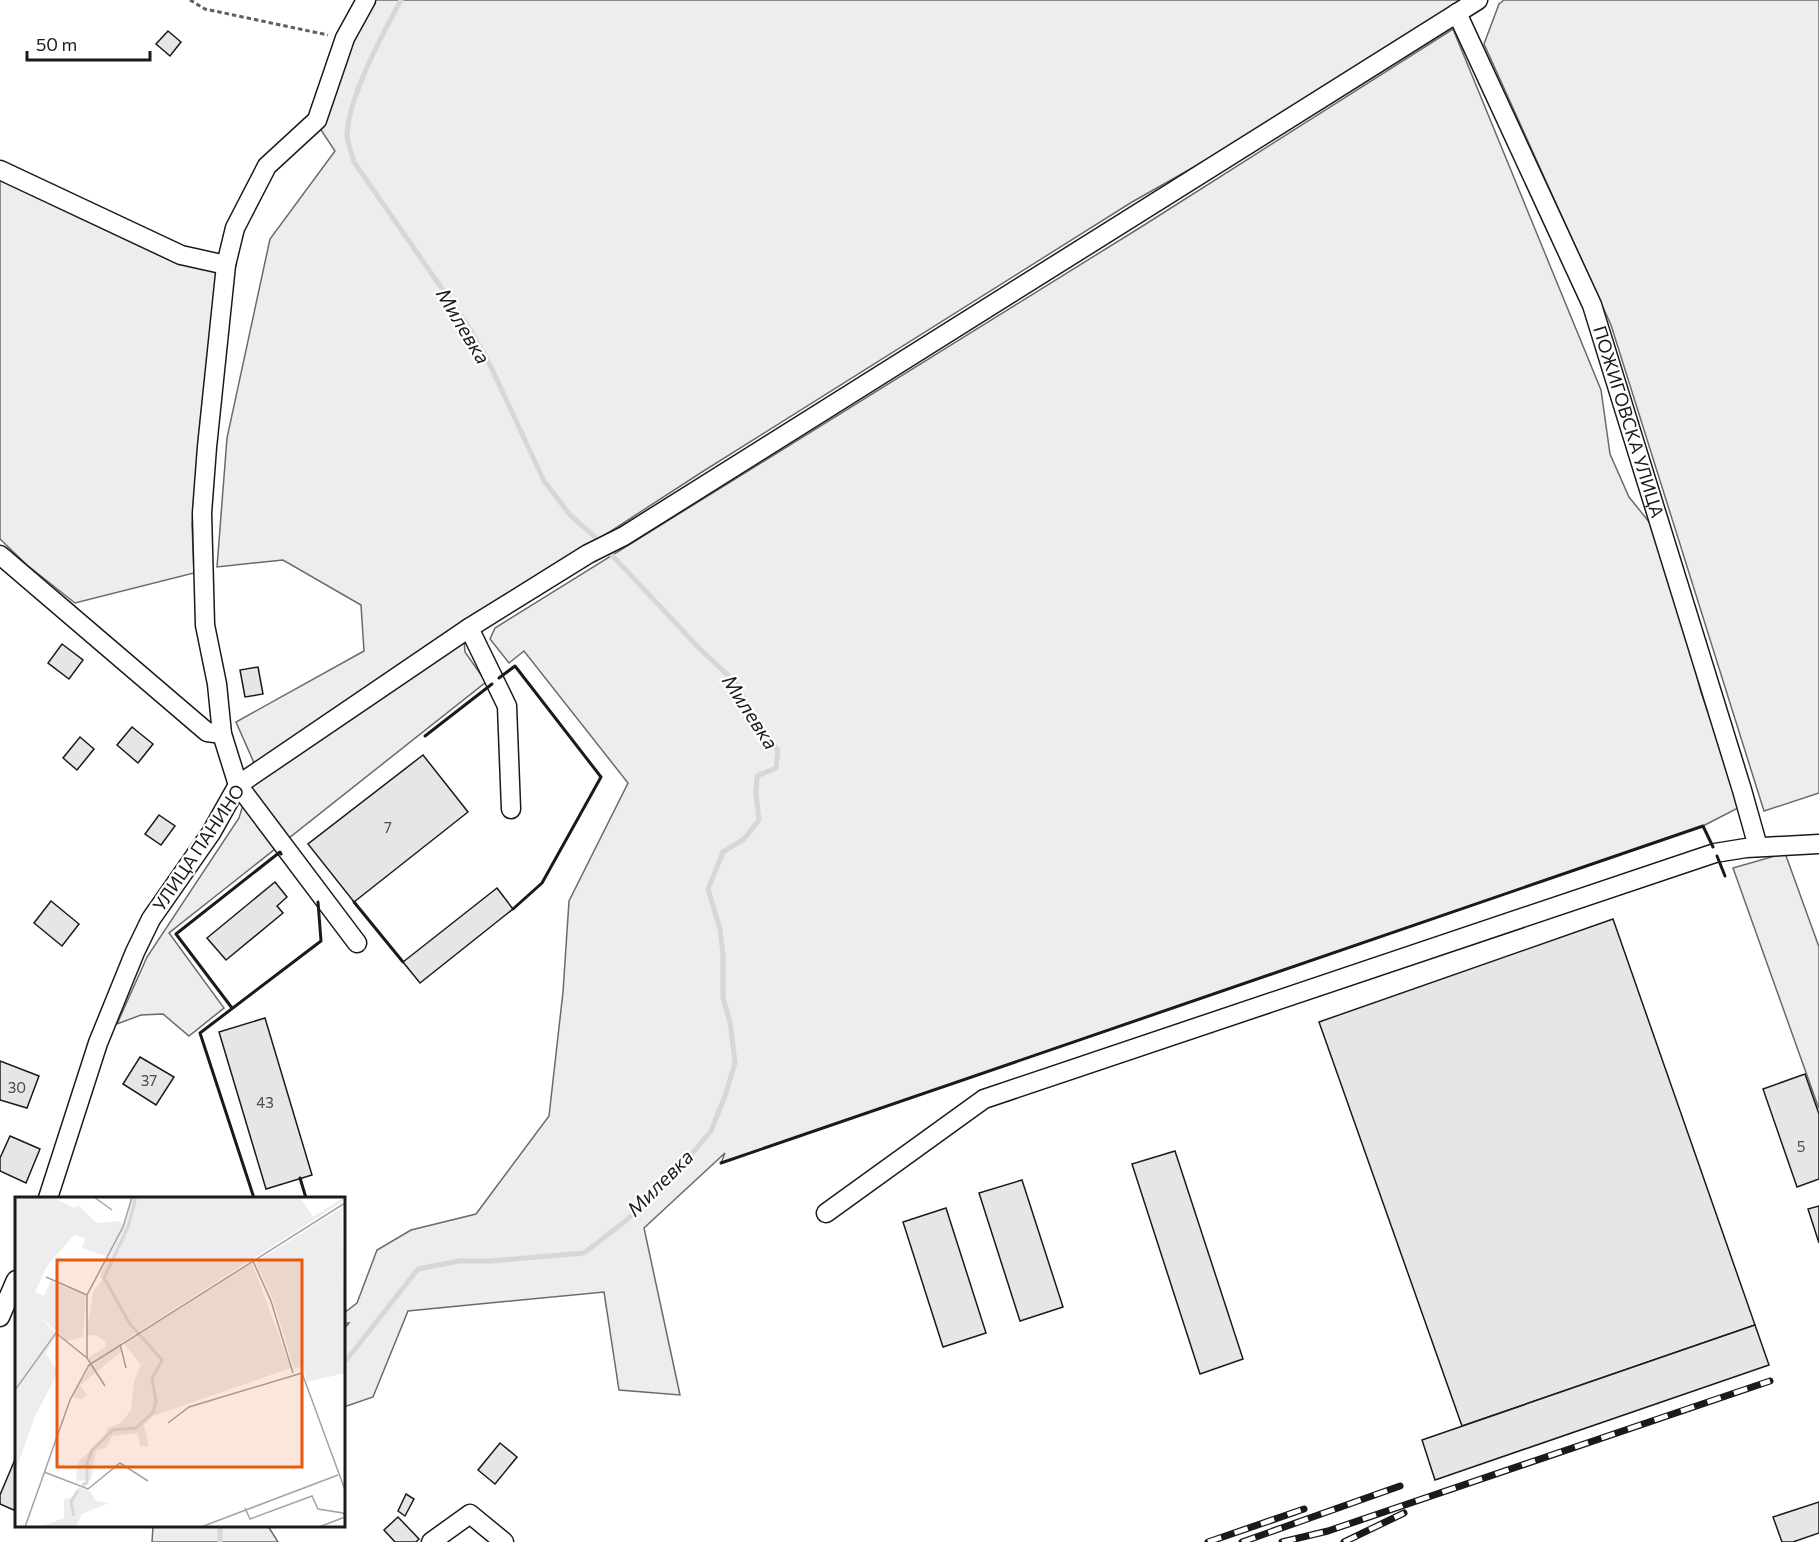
<svg xmlns="http://www.w3.org/2000/svg" width="1819" height="1542" viewBox="0 0 1819 1542" font-family="Commissioner,sans-serif">
<style>
.built{fill:#ededed;stroke:#6a6a6a;stroke-width:1.5}
.lines{fill:none;stroke-linecap:round;stroke-linejoin:round}
.stream{stroke:#d7d7d7;stroke-width:5}
.building{fill:#e6e6e6;stroke:#1a1a1a;stroke-width:1.5}
.minor-casing{stroke:#1a1a1a;stroke-width:21}
.path{stroke:#5f5f5f;stroke-width:3;stroke-dasharray:4.5 3;stroke-linecap:butt}
.minor{stroke:#fff;stroke-width:18}
.rail-casing{stroke:#1a1a1a;stroke-width:7}
.rail{stroke:#fff;stroke-width:4.5;stroke-dasharray:14;stroke-linecap:butt}
.wall{stroke:#1a1a1a;stroke-width:3}
.labels{text-anchor:middle;stroke-width:4.5;stroke-linejoin:round;paint-order:stroke}
.number-label{font-size:15px;fill:#4d4d4d}
.street-label{font-size:18px;fill:#1a1a1a;stroke:#fff}
.water-label{font-size:20px;font-style:italic;fill:#1a1a1a;stroke:#fff}
.inset-river{fill:none;stroke:#d7d7d7;stroke-width:3}
.inset-road{fill:none;stroke:#a3a3a3;stroke-width:1.5}
.view{fill:#e8590c;fill-opacity:0.15;stroke:#e8590c;stroke-width:3}
.inset-edge{fill:none;stroke:#1a1a1a;stroke-width:3}
</style>
<rect width="100%" height="100%" fill="#fff"/>
<!-- built -->
<g class="built">
<polygon points="367,0 1460,0 1339,85 1132,202 702,472 463,627 465,652 486,682 169,933 224,1008 189,1036 163,1014 141,1015 117,1024 147,957 239,818 255,765 236,722 364,651 361,605 283,560 217,567 227,438 270,239 335,151 317,124"/>
<polygon points="1504,0 1819,0 1819,793 1764,811 1611,325 1484,44 1499,4"/>
<polygon points="1453,29 1601,390 1610,454 1629,497 1654,528 1671,578 1701,692 1740,807 1703,826 721,1163 725,1153 644,1228 680,1395 619,1390 604,1292 408,1311 373,1397 344,1407 344,1329 349,1323 344,1323 344,1313 357,1303 377,1250 411,1230 476,1214 549,1116 563,992 569,901 628,783 524,651 509,663 490,639 495,628 1141,227"/>
<polygon points="0,179 219,269 212,314 199,433 192,524 194,573 75,603 27,565 0,539"/>
<polygon points="1785,853 1819,947 1819,1109 1733,868"/>
<polygon points="153,1526 268,1526 278,1542 152,1542"/>
</g>
<g class="lines">
<!-- stream -->
<g class="stream">
<path d="M 344,1363 L 418,1269 L 459,1261 L 491,1261 L 584,1253 L 623,1223 L 666,1184 L 711,1131 L 725,1096 L 735,1063 L 730,1022 L 723,998 L 723,955 L 720,929 L 708,889 L 723,852 L 744,839 L 759,820 L 756,794 L 757,776 L 776,768 L 778,750 L 758,726 L 736,683 L 699,648 L 594,536 L 570,515 L 544,481 L 491,367 L 470,329 L 354,162 C 352,153 347,143 347,135 C 348,98 383,33 401,0"/>
<polyline points="220,1526 220,1542"/>
</g>
</g>
<!-- building -->
<g class="building">
<polygon points="168,31 181,42 170,56 156,44"/>
<polygon points="62,644 83,660 69,679 48,663"/>
<polygon points="258,667 263,694 245,697 240,670"/>
<polygon points="132,727 153,744 138,763 117,745"/>
<polygon points="80,737 94,749 77,770 63,758"/>
<polygon points="423,755 468,812 354,902 308,844"/>
<polygon points="159,815 175,826 161,845 145,834"/>
<polygon points="275,882 287,897 277,906 283,913 226,960 207,938"/>
<polygon points="497,888 513,909 420,983 403,962"/>
<polygon points="51,901 79,924 62,946 34,923"/>
<polygon points="1613,919 1755,1325 1462,1426 1319,1022"/>
<polygon points="265,1018 312,1175 266,1189 219,1032"/>
<polygon points="140,1057 174,1077 156,1105 123,1084"/>
<polygon points="0,1061 39,1076 27,1108 0,1100"/>
<polygon points="1805,1074 1819,1114 1819,1179 1797,1187 1763,1089"/>
<polygon points="10,1136 40,1149 26,1183 0,1171 0,1158"/>
<polygon points="1175,1151 1243,1359 1200,1374 1132,1164"/>
<polygon points="1022,1180 1063,1307 1020,1321 979,1193"/>
<polygon points="1819,1206 1819,1243 1808,1209"/>
<polygon points="946,1208 986,1333 943,1347 903,1222"/>
<polygon points="1755,1325 1769,1365 1435,1480 1422,1440"/>
<polygon points="500,1443 517,1457 495,1484 478,1470"/>
<polygon points="16,1457 16,1511 0,1504 0,1495"/>
<polygon points="406,1494 414,1499 405,1516 398,1511"/>
<polygon points="1819,1502 1819,1533 1793,1542 1782,1542 1773,1517"/>
<polygon points="398,1517 419,1539 416,1542 395,1542 384,1530"/>
</g>
<g class="lines">
<!-- minor casing -->
<g class="minor-casing">
<g id="minor">
<path id="s1" d="M 1457,13 L 1592,305 L 1742,790 L 1758,847"/>
<polyline points="0,170 181,255 226,265"/>
<polyline points="0,555 207,732 222,734"/>
<polyline points="469,628 507,706 511,809"/>
<polyline points="357,943 238,785 222,734 217,684 205,625 202,513 207,447 226,265 235,228 267,166 317,120 345,38 366,0"/>
<polyline points="48,1198 98,1043 135,952 151,919 211,833 238,785 469,628 588,554 624,536 1478,0"/>
<polyline points="826,1213 984,1099 1715,853 1746,848 1819,844"/>
<polyline points="0,1317 16,1280"/>
<polyline points="431,1542 470,1514 504,1542"/>
</g>
</g>
<!-- path -->
<polyline class="path" points="190,0 205,9 328,35"/>
<!-- minor -->
<use href="#minor" class="minor"/>
<!-- rail casing -->
<g class="rail-casing">
<g id="rail">
<polyline points="1208,1542 1304,1509"/>
<polyline points="1242,1542 1400,1486"/>
<polyline points="1282,1542 1328,1531 1770,1381"/>
<polyline points="1344,1542 1404,1513"/>
</g>
</g>
<!-- rail -->
<use href="#rail" class="rail"/>
<!-- wall -->
<g class="wall">
<polyline points="499,678 515,666 601,777 542,883 513,909"/>
<polyline points="425,736 492,684"/>
<polyline points="1717,856 1725,876"/>
<polyline points="354,902 403,962"/>
<polyline points="232,1008 176,934 280,852 281,854"/>
<polyline points="721,1163 1703,826 1713,847"/>
<polyline points="300,1178 306,1198"/>
<polyline points="254,1198 200,1033 321,941 318,902"/>
</g>
</g>
<g class="labels">
<!-- number labels -->
<g class="number-label">
<text x="388" y="833">7</text>
<text x="149" y="1086">37</text>
<text x="17" y="1093">30</text>
<text x="265" y="1108">43</text>
<text x="1801" y="1152">5</text>
</g>
<!-- street labels -->
<g class="street-label">
<text dy="6" stroke="none"><textPath href="#s1" startOffset="444">ПОЖИГОВСКА УЛИЦА</textPath></text>
<text transform="translate(199 848) rotate(-56)" y="6">УЛИЦА ПАНИНО</text>
</g>
<!-- water labels -->
<g class="water-label">
<text transform="translate(463 326) rotate(59)" y="7">Милевка</text>
<text transform="translate(750 712) rotate(57)" y="7">Милевка</text>
<text transform="translate(660 1183) rotate(-45)" y="7">Милевка</text>
</g>
</g>
<!-- overview -->
<g transform="translate(15 1197)">
<rect width="330" height="330" fill="#fff"/>
<path d="M 0,0 L 37,0 L 60,11 L 63,8 L 82,26 L 103,24 L 109,28 L 116,0 L 285,0 L 298,20 L 329,0 L 330,3 L 104,147 L 107,154 L 65,188 L 72,198 L 67,202 L 58,200 L 62,191 L 74,172 L 74,160 L 91,150 L 90,144 L 80,138 L 71,139 L 78,95 L 87,83 L 85,79 L 93,60 L 67,51 L 70,41 L 59,38 L 32,69 L 20,95 L 29,99 L 36,84 L 71,99 L 68,140 L 52,144 L 24,118 L 40,136 L 0,191 ZM 330,9 L 327,14 L 330,176 L 292,185 L 287,169 L 279,172 L 259,106 L 242,68 L 244,63 ZM 237,66 L 276,171 L 138,219 L 129,228 L 134,250 L 125,249 L 123,236 L 97,239 L 92,250 L 81,254 L 76,283 L 61,284 L 63,265 L 88,241 L 93,231 L 106,226 L 116,213 L 119,184 L 126,168 L 109,147 ZM 41,138 L 31,156 L 43,176 L 21,217 L 0,275 L 0,194 ZM 63,290 L 75,294 L 81,304 L 94,306 L 67,317 L 61,330 L 25,330 L 49,321 L 49,302 L 57,301 Z" fill="#ededed"/>
<path class="inset-river" d="M 67,288 L 72,286 L 72,267 L 77,253 L 98,233 L 121,231 L 138,215 L 141,205 L 137,182 L 147,163 L 115,127 L 89,81 L 113,30 L 121,0M 59,319 L 56,304 L 63,294"/>
<path class="inset-road" d="M 79,0 L 97,13M 238,64 L 256,104 L 278,176M 31,80 L 72,98M 105,147 L 111,171M 90,189 L 72,161 L 72,98 L 108,30 L 117,0M 0,193 L 41,136 L 72,161M 153,226 L 174,210 L 287,176 L 330,293M 29,275 L 73,292 L 105,266 L 133,284M 230,311 L 235,322 L 297,299 L 303,312 L 328,316 L 330,320M 10,330 L 55,203 L 74,168 L 330,6M 186,330 L 323,278M 304,330 L 330,320"/>
<path class="view" d="M 42,63 L 287,63 L 287,270 L 42,270 Z"/>
<rect width="330" height="330" class="inset-edge"/>
</g>
<!-- scale -->
<path d="M27 51v9h123v-9" fill="none" stroke="#1a1a1a" stroke-width="3"/>
<text x="36" y="51" font-size="18" fill="#1a1a1a" stroke="#ffffff" stroke-width="4.5" paint-order="stroke">50 m</text>
</svg>
